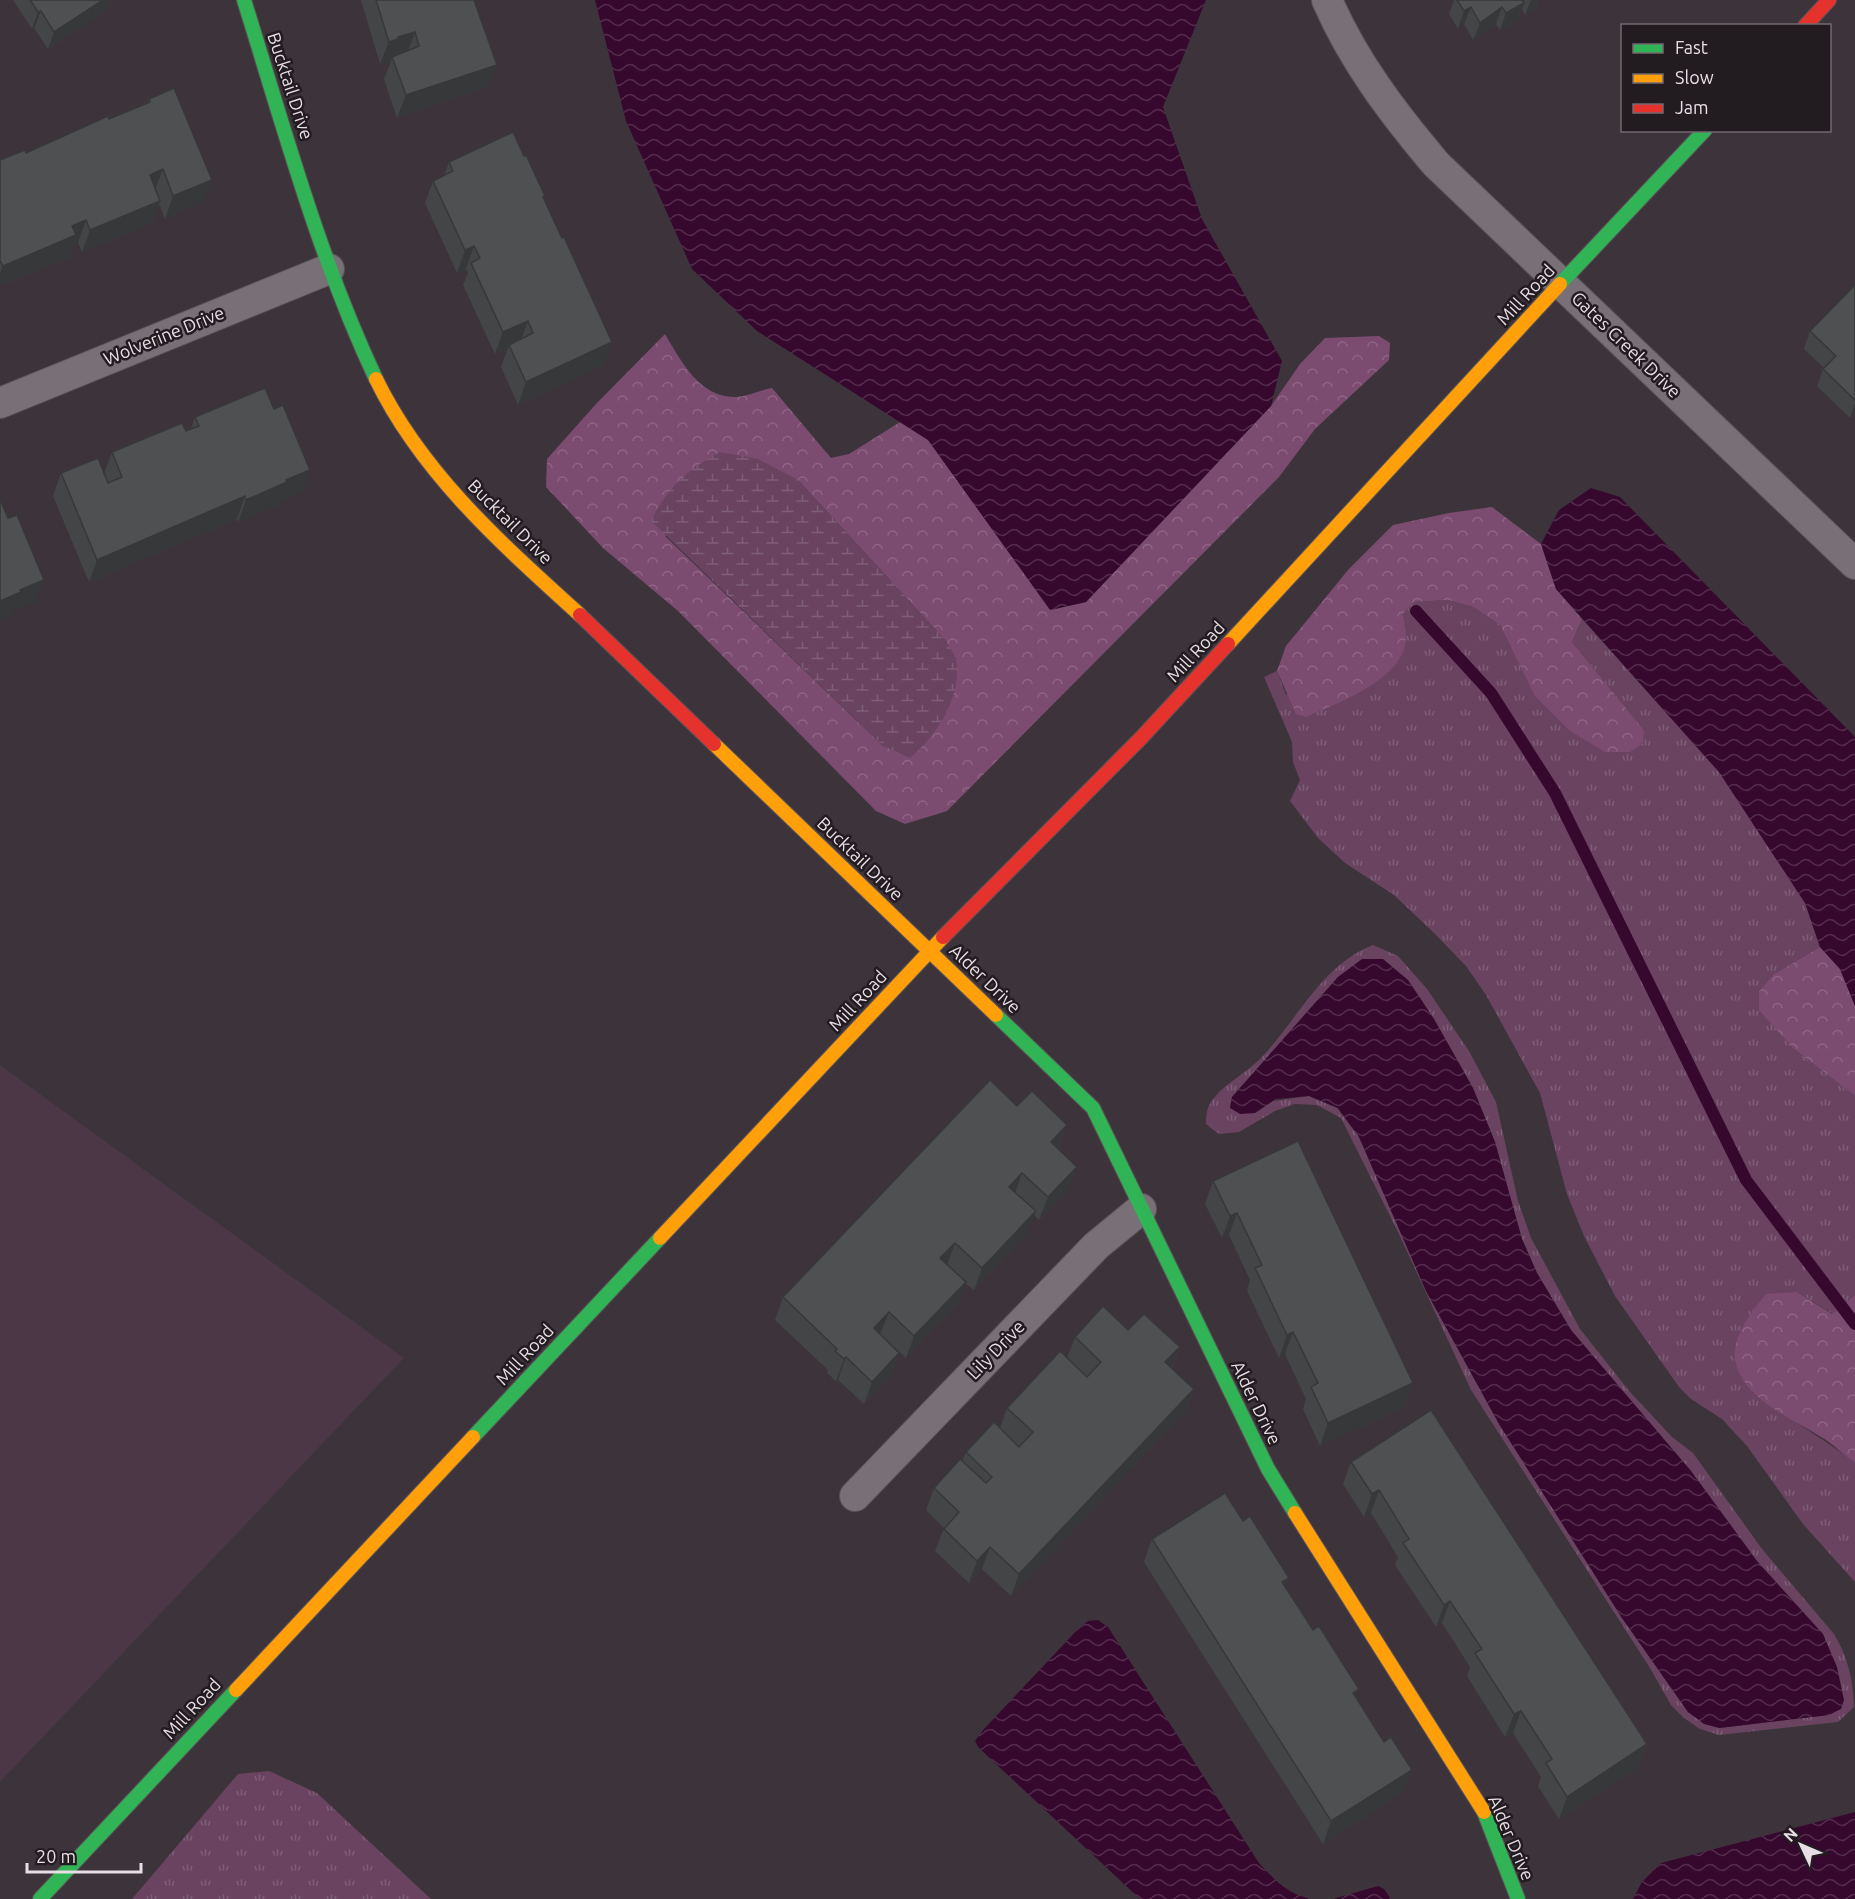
<svg xmlns="http://www.w3.org/2000/svg" width="1855" height="1899" viewBox="0 0 1855 1899" font-family="Ubuntu,sans-serif">
<style>
.built{fill:#4b3745}
.grass{fill:url(#grass-tufts);fill-rule:evenodd}
.forest{fill:url(#forest-crowns);fill-rule:evenodd}
.wetland{fill:url(#wetland-marsh)}
.water{fill:url(#water-waves)}
.lines{fill:none;stroke-linecap:round;stroke-linejoin:round}
.stream{stroke:#37082e;stroke-width:12}
.street-casing{stroke:#5a5358;stroke-width:32}
.fast-casing{stroke:#5a5358;stroke-width:16}
.slow-casing{stroke:#5a5358;stroke-width:16}
.jam-casing{stroke:#5a5358;stroke-width:16}
.street{stroke:#787076;stroke-width:30}
.fast{stroke:#30b455;stroke-width:14}
.slow{stroke:#ff9f0a;stroke-width:14}
.jam{stroke:#e5322d;stroke-width:14}
.wall{fill:#444546}
.shaded-wall{fill:#373839}
.building{fill:#4f5051;stroke:#373839;stroke-width:1.5}
.labels{text-anchor:middle;stroke-width:5;stroke-linejoin:round;paint-order:stroke}
.street-label{font-size:18px;fill:#e8dee5;stroke:#221b20}
</style>
<defs>
<pattern id="grass-tufts" width="24" height="20" patternUnits="userSpaceOnUse" patternTransform="scale(1.5)"><rect width="24" height="20" fill="#6a4360"/><path d="M3 7l-1-3M5 7V3M7 7l1-3M15 17l-1-3M17 17v-4M19 17l1-3" fill="none" stroke="#7f5e77"/></pattern>
<pattern id="forest-crowns" width="20" height="18" patternUnits="userSpaceOnUse" patternTransform="scale(1.5)"><rect width="20" height="18" fill="#7c4b70"/><path d="M2 6a3 3 0 1 1 6 0M12 15a3 3 0 1 1 6 0" fill="none" stroke="#8f6484"/></pattern>
<pattern id="wetland-marsh" width="20" height="14" patternUnits="userSpaceOnUse" patternTransform="scale(1.5)"><rect width="20" height="14" fill="#6a4360"/><path d="M1 5h8M5 5V1M11 12h8M15 12V8" fill="none" stroke="#7f5e77"/></pattern>
<pattern id="water-waves" width="16" height="10" patternUnits="userSpaceOnUse" patternTransform="scale(1.5)"><rect width="16" height="10" fill="#37082e"/><path d="M0 5q4-4 8 0t8 0" fill="none" stroke="#542c4c"/></pattern>
</defs>
<rect width="100%" height="100%" fill="#3c343a"/>
<!-- built -->
<polygon class="built" points="0,1065 404,1358 0,1782"/>
<!-- grass -->
<g class="grass">
<path d="M 1448,600 L 1473,607 L 1500,625 L 1534,695 L 1644,730 L 1572,642 L 1582,619 L 1719,772 L 1805,903 L 1820,947 L 1774,974 L 1794,1049 L 1855,1096 L 1855,1295 L 1833,1314 L 1797,1292 L 1753,1392 C 1786,1418 1822,1437 1855,1463 L 1855,1582 L 1803,1524 L 1747,1446 L 1722,1419 L 1691,1399 L 1679,1387 L 1615,1296 L 1584,1236 L 1567,1194 L 1540,1093 L 1486,995 L 1466,966 L 1436,935 L 1394,895 L 1345,863 L 1318,838 L 1290,801 L 1300,780 L 1293,762 L 1292,742 L 1264,677 L 1277,671 L 1286,695 L 1406,639 L 1403,614 L 1414,602 Z"/>
<path d="M 1373,945 L 1398,956 L 1427,989 L 1469,1051 L 1496,1102 L 1518,1201 L 1531,1238 L 1580,1329 L 1630,1392 L 1672,1437 L 1693,1453 L 1762,1549 L 1834,1634 C 1848,1657 1853,1680 1854,1707 L 1838,1722 L 1719,1735 L 1700,1729 L 1684,1718 L 1671,1705 L 1650,1668 L 1471,1390 L 1399,1234 L 1341,1118 L 1317,1105 L 1295,1104 L 1275,1111 L 1239,1132 L 1219,1134 L 1206,1124 C 1206,1114 1207,1106 1214,1098 C 1226,1083 1246,1073 1260,1059 C 1297,1021 1321,965 1373,945 ZM 1338,977 L 1408,980 L 1434,1019 L 1473,1088 L 1495,1142 L 1522,1239 L 1537,1273 L 1571,1330 L 1691,1471 L 1757,1561 L 1829,1715 L 1720,1728 L 1688,1712 L 1622,1618 L 1499,1424 L 1426,1291 L 1359,1137 L 1337,1108 L 1309,1096 L 1230,1107 L 1232,1097 Z"/>
<polygon points="269,1771 317,1793 431,1899 132,1899 238,1774"/>
</g>
<!-- forest -->
<g class="forest">
<path d="M 665,334 C 681,361 699,397 735,397 C 746,397 761,390 772,388 L 831,458 L 849,454 L 900,422 L 928,440 L 1051,610 L 1086,602 L 1271,406 L 1300,364 L 1325,338 L 1379,336 L 1390,343 L 1389,360 L 1315,429 L 1279,477 L 947,811 L 905,824 L 876,811 L 678,611 L 603,548 L 546,487 L 547,459 L 596,404 ZM 798,480 L 945,640 L 956,660 L 910,757 L 882,745 L 665,536 Z"/>
<path d="M 1492,507 L 1541,544 L 1556,589 L 1582,619 L 1572,642 L 1644,730 L 1643,743 L 1630,752 L 1605,752 L 1570,731 L 1534,695 L 1500,625 L 1473,607 L 1448,600 L 1414,602 L 1403,614 C 1404,622 1406,630 1406,637 C 1406,679 1337,703 1306,717 L 1296,714 L 1277,671 L 1286,646 L 1348,570 L 1393,525 L 1449,513 Z"/>
<polygon points="1820,947 1840,969 1855,1006 1855,1096 1794,1049 1759,1010 1759,992 1774,974"/>
<path d="M 1797,1292 L 1832,1314 L 1855,1295 L 1855,1463 C 1845,1456 1836,1447 1826,1440 C 1796,1420 1731,1395 1735,1350 C 1737,1330 1754,1309 1766,1294 Z"/>
</g>
<!-- wetland -->
<path class="wetland" d="M 720,452 L 758,459 L 798,480 L 945,640 C 948,646 955,654 956,660 C 963,696 936,736 910,758 L 882,745 L 651,521 C 668,487 687,470 720,452 Z"/>
<!-- water -->
<g class="water">
<polygon points="595,0 1206,0 1163,107 1202,219 1282,361 1271,406 1086,602 1050,610 928,440 757,331 692,269 626,121"/>
<polygon points="1591,488 1620,497 1855,737 1855,1006 1840,969 1820,947 1805,903 1719,772 1556,589 1541,544 1559,510"/>
<polygon points="1362,959 1383,959 1408,980 1434,1019 1473,1088 1495,1142 1522,1239 1537,1273 1571,1330 1691,1471 1757,1561 1823,1634 1837,1667 1844,1700 1841,1709 1829,1715 1719,1728 1704,1724 1688,1712 1622,1618 1499,1424 1426,1291 1359,1137 1338,1108 1309,1096 1276,1099 1255,1113 1240,1114 1230,1108 1232,1097 1338,977"/>
<path d="M 1098,1620 L 1108,1627 L 1259,1863 C 1275,1880 1289,1896 1313,1899 L 1140,1899 L 979,1748 L 975,1741 L 983,1730 L 1080,1627 L 1088,1621 Z"/>
<polygon points="1855,1812 1855,1899 1633,1899 1642,1882 1661,1863"/>
<polygon points="1378,1886 1384,1889 1391,1899 1333,1899"/>
</g>
<g class="lines">
<!-- stream -->
<polyline class="stream" points="1416,611 1491,693 1555,793 1746,1180 1855,1324"/>
<!-- street casing -->
<g class="street-casing">
<g id="street">
<path d="M 1327,0 C 1354,62 1393,113 1436,164 L 1855,564"/>
<polyline points="0,403 329,269"/>
<polyline points="855,1496 1096,1246 1141,1209"/>
</g>
</g>
<!-- fast casing -->
<g class="fast-casing">
<g id="fast">
<path d="M 244,0 C 284,128 319,258 376,379"/>
<polyline points="1560,284 1705,130"/>
<polyline points="996,1015 1093,1108 1268,1469 1295,1513"/>
<polyline points="473,1437 660,1238"/>
<polyline points="1484,1812 1518,1899"/>
<polyline points="40,1899 236,1690"/>
</g>
</g>
<!-- slow casing -->
<g class="slow-casing">
<g id="slow">
<path d="M 376,379 C 422,474 503,545 580,615"/>
<polyline points="1228,644 1560,284"/>
<polyline points="714,744 996,1015"/>
<polyline points="660,1238 943,937"/>
<polyline points="1295,1513 1484,1812"/>
<polyline points="236,1690 473,1437"/>
</g>
</g>
<!-- jam casing -->
<g class="jam-casing">
<g id="jam">
<polyline points="1805,26 1829,0"/>
<polyline points="580,615 714,744"/>
<polyline points="943,937 1141,738 1228,644"/>
</g>
</g>
<!-- street -->
<use href="#street" class="street"/>
<!-- fast -->
<use href="#fast" class="fast"/>
<!-- slow -->
<use href="#slow" class="slow"/>
<!-- jam -->
<use href="#jam" class="jam"/>
</g>
<!-- wall -->
<g class="wall">
<polygon points="13,0 111,0 107,10 48,49 34,28 32,29"/>
<polygon points="361,0 475,0 488,87 397,118 384,79 392,59 390,62 380,64"/>
<polygon points="1454,0 1539,0 1536,9 1525,15 1522,9 1518,20 1500,30 1496,24 1473,40 1464,24 1458,29 1449,14"/>
<polygon points="149,99 204,202 165,219 159,204 152,223 82,252 78,243 73,245 68,258 0,286 0,160 26,153 147,103"/>
<polygon points="449,162 544,200 604,365 518,405 501,367 508,348 495,354 463,285 468,273 466,269 457,273 425,203 433,181 444,176"/>
<polygon points="1855,285 1855,412 1850,418 1817,386 1823,369 1824,368 1804,349 1810,331"/>
<polygon points="274,409 310,470 302,492 281,501 279,505 238,522 237,519 89,582 53,496 61,473 104,474 112,452 191,429 195,417"/>
<polygon points="1017,1106 1067,1125 1059,1147 1058,1149 1069,1189 1039,1220 1034,1215 1027,1234 974,1290 965,1283 957,1304 906,1358 880,1334 899,1353 891,1375 864,1404 838,1380 836,1381 827,1373 828,1370 775,1320 783,1297"/>
<polygon points="1213,1181 1413,1383 1405,1406 1320,1446 1303,1409 1306,1399 1285,1354 1279,1358 1247,1291 1250,1280 1229,1235 1222,1238 1205,1204"/>
<polygon points="1128,1330 1180,1347 1172,1368 1194,1389 1186,1411 1011,1596 982,1569 969,1583 935,1551 944,1528 926,1510 934,1488 962,1461 966,1452 1000,1428 1007,1408 1067,1358 1075,1337"/>
<polygon points="1351,1462 1647,1744 1639,1767 1559,1819 1538,1786 1541,1777 1513,1733 1505,1737 1467,1676 1470,1667 1442,1623 1436,1627 1395,1565 1398,1557 1371,1513 1364,1517 1343,1484"/>
<polygon points="1152,1539 1286,1587 1356,1698 1403,1792 1323,1844 1144,1562"/>
</g>
<!-- shaded-wall -->
<g class="shaded-wall">
<polygon points="103,0 111,0 107,10 48,49 54,32"/>
<polygon points="1519,0 1525,0 1518,20 1500,30 1506,13"/>
<polygon points="1531,0 1539,0 1536,9 1525,15"/>
<polygon points="1471,7 1464,24 1458,29 1464,11"/>
<polygon points="1502,7 1496,24 1473,40 1480,23"/>
<polygon points="41,11 34,28 32,29 38,12"/>
<polygon points="415,32 407,54 392,57 390,62 380,64 389,42 398,37"/>
<polygon points="497,65 488,87 397,118 406,95"/>
<polygon points="163,169 154,192 150,175"/>
<polygon points="212,180 204,202 165,219 173,196"/>
<polygon points="160,201 152,223 82,252 90,230"/>
<polygon points="86,220 78,243 73,245 68,258 0,286 0,273 3,266 72,226"/>
<polygon points="474,246 466,269 457,273 465,250"/>
<polygon points="528,321 520,343 509,345 508,348 495,354 503,332"/>
<polygon points="612,342 604,365 518,405 526,382"/>
<polygon points="1855,403 1855,412 1850,418"/>
<polygon points="310,470 302,492 281,501 279,505 238,522 246,500 286,480"/>
<polygon points="245,496 237,519 89,582 97,560"/>
<polygon points="44,580 36,602 14,611 13,615 0,620 0,601 20,590"/>
<polygon points="1067,1125 1059,1147 1042,1165 1051,1142"/>
<polygon points="1077,1167 1069,1189 1039,1220 1048,1197"/>
<polygon points="1022,1173 1014,1196 1009,1187"/>
<polygon points="1036,1211 1027,1234 974,1290 982,1268"/>
<polygon points="1237,1213 1229,1235 1222,1238 1230,1216"/>
<polygon points="955,1243 947,1265 940,1258"/>
<polygon points="966,1282 957,1304 906,1358 914,1336"/>
<polygon points="889,1312 880,1334 865,1351 874,1328"/>
<polygon points="1293,1332 1285,1354 1279,1358 1287,1335"/>
<polygon points="1180,1347 1171,1369 1165,1362"/>
<polygon points="899,1353 891,1375 864,1404 872,1382"/>
<polygon points="846,1357 838,1380 836,1381 844,1359"/>
<polygon points="1413,1383 1405,1406 1320,1446 1328,1423"/>
<polygon points="1194,1389 1186,1411 1011,1596 1019,1574"/>
<polygon points="1379,1490 1371,1513 1364,1517 1372,1494"/>
<polygon points="990,1547 982,1569 969,1583 977,1561"/>
<polygon points="1289,1578 1281,1600 1282,1582"/>
<polygon points="1450,1601 1442,1623 1436,1627 1444,1605"/>
<polygon points="1359,1689 1351,1711 1353,1693"/>
<polygon points="1521,1711 1513,1733 1505,1737 1514,1714"/>
<polygon points="1647,1744 1639,1767 1559,1819 1567,1797"/>
<polygon points="1412,1770 1403,1792 1323,1844 1331,1821"/>
</g>
<!-- building -->
<g class="building">
<polygon points="30,0 103,0 54,32 41,11 38,12"/>
<polygon points="376,0 474,0 497,65 406,95 392,57 419,46 415,32 398,37 398,39 389,42"/>
<polygon points="1457,0 1522,0 1524,3 1506,13 1502,7 1480,23 1471,7 1464,11"/>
<polygon points="174,88 212,180 173,196 163,169 150,175 160,201 90,230 86,220 72,226 76,235 3,266 0,261 0,160 25,150 26,153 108,116 109,119 150,102 149,99"/>
<polygon points="513,132 524,156 526,155 545,196 543,197 562,238 564,237 612,342 526,382 509,345 533,333 528,321 503,332 471,263 480,258 474,246 465,250 433,181 453,171 449,162"/>
<polygon points="1855,285 1855,400 1823,369 1836,356 1810,331"/>
<polygon points="265,388 274,409 283,405 310,470 286,480 287,482 246,500 245,496 97,560 61,473 98,458 108,483 122,477 112,452 182,423 186,431 188,430 199,426 195,417"/>
<polygon points="0,499 8,518 17,515 44,580 20,590 21,592 0,601"/>
<polygon points="990,1080 1017,1106 1032,1091 1067,1125 1051,1142 1077,1167 1048,1197 1022,1173 1009,1187 1036,1211 982,1268 955,1243 940,1258 966,1282 914,1336 889,1312 874,1328 899,1353 872,1382 846,1357 844,1359 835,1351 837,1349 783,1297"/>
<polygon points="1298,1141 1413,1383 1328,1423 1311,1387 1318,1383 1293,1332 1287,1335 1255,1268 1262,1265 1237,1213 1230,1216 1213,1181"/>
<polygon points="1103,1306 1128,1330 1144,1314 1180,1347 1165,1362 1194,1389 1019,1574 990,1547 977,1561 944,1529 959,1512 934,1488 960,1459 986,1483 992,1477 966,1452 994,1422 1019,1447 1033,1432 1007,1408 1060,1351 1087,1377 1101,1362 1075,1337"/>
<polygon points="1431,1410 1647,1744 1567,1797 1546,1763 1552,1759 1521,1711 1514,1714 1475,1653 1482,1649 1450,1601 1444,1605 1403,1543 1409,1539 1379,1490 1372,1494 1351,1462"/>
<polygon points="1225,1493 1243,1521 1250,1516 1289,1578 1282,1582 1313,1630 1319,1626 1359,1689 1353,1693 1384,1742 1391,1737 1412,1770 1331,1821 1152,1539"/>
</g>
<g class="labels">
<!-- street labels -->
<g class="street-label">
<text transform="translate(290 86) rotate(72)" y="6">Bucktail Drive</text>
<text transform="translate(1526 295) rotate(-47)" y="6">Mill Road</text>
<text transform="translate(164 336) rotate(-22)" y="6">Wolverine Drive</text>
<text transform="translate(1626 345) rotate(44)" y="6">Gates Creek Drive</text>
<text transform="translate(510 522) rotate(45)" y="6">Bucktail Drive</text>
<text transform="translate(1196 652) rotate(-47)" y="6">Mill Road</text>
<text transform="translate(860 859) rotate(44)" y="6">Bucktail Drive</text>
<text transform="translate(985 979) rotate(44)" y="6">Alder Drive</text>
<text transform="translate(858 1001) rotate(-47)" y="6">Mill Road</text>
<text transform="translate(996 1350) rotate(-46)" y="6">Lily Drive</text>
<text transform="translate(525 1355) rotate(-47)" y="6">Mill Road</text>
<text transform="translate(1256 1403) rotate(64)" y="6">Alder Drive</text>
<text transform="translate(192 1709) rotate(-47)" y="6">Mill Road</text>
<text transform="translate(1511 1838) rotate(67)" y="6">Alder Drive</text>
</g>
</g>
<!-- legend -->
<rect x="1621" y="24" width="210" height="108" fill="#221b20" stroke="#71696f" stroke-width="1.5"/>
<rect x="1633" y="44" width="30" height="9" fill="#30b455" stroke="#71696f" stroke-width="1.5"/>
<text x="1675" y="54" font-size="18" fill="#e8dee5">Fast</text>
<rect x="1633" y="74" width="30" height="9" fill="#ff9f0a" stroke="#71696f" stroke-width="1.5"/>
<text x="1675" y="84" font-size="18" fill="#e8dee5">Slow</text>
<rect x="1633" y="104" width="30" height="9" fill="#e5322d" stroke="#71696f" stroke-width="1.5"/>
<text x="1675" y="114" font-size="18" fill="#e8dee5">Jam</text>
<!-- north arrow -->
<g transform="translate(1801 1845) rotate(314)" stroke="#221b20" stroke-width="4.5" paint-order="stroke">
<path d="M0-4.5L10 22L0 15L-10 22Z" fill="#e8dee5"/>
<text y="-9" font-size="16" font-weight="bold" text-anchor="middle" fill="#e8dee5">N</text>
</g>
<!-- scale -->
<path d="M27 1863v9h114v-9" fill="none" stroke="#e8dee5" stroke-width="3"/>
<text x="36" y="1863" font-size="18" fill="#e8dee5" stroke="#221b20" stroke-width="4.5" paint-order="stroke">20 m</text>
</svg>
